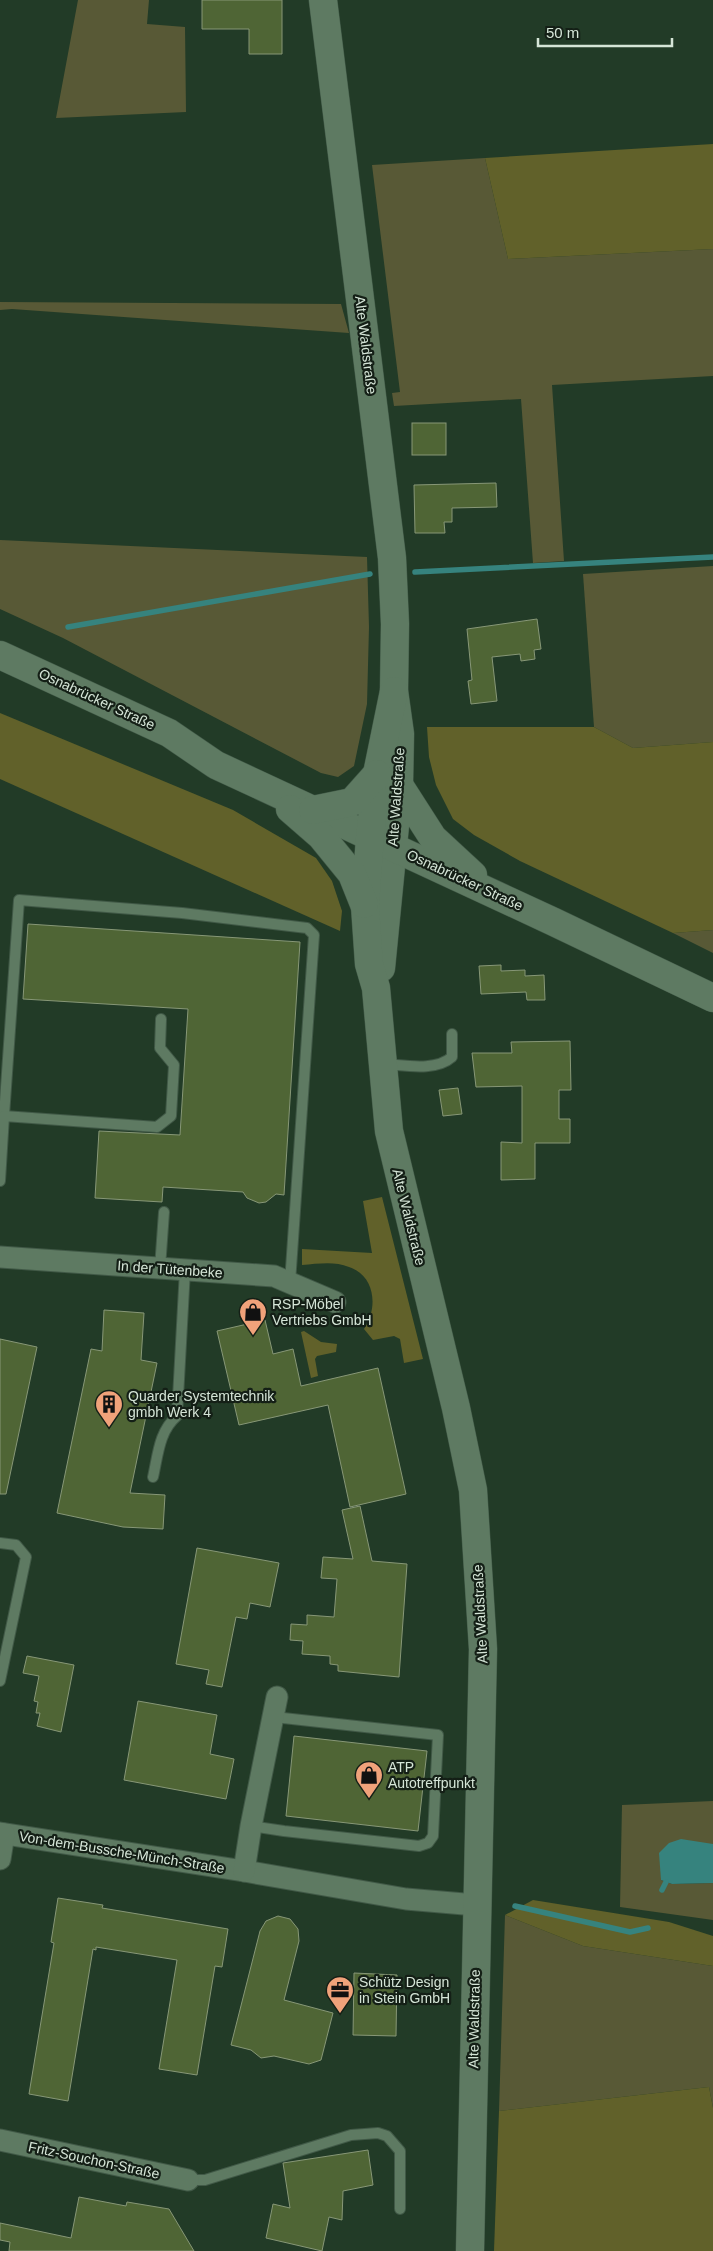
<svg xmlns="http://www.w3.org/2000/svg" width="713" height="2251" viewBox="0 0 713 2251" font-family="Arial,sans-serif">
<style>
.green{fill:#585936}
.forest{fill:#61612a}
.water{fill:#36837e}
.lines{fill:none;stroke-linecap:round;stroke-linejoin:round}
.stream{stroke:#36837e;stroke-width:5.5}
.building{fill:#4f6535;stroke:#879777}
.lane-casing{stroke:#415947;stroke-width:12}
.street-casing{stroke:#415947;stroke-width:23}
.secondary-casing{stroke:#415947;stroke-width:29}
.lane{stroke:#5e7a62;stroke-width:10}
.street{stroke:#5e7a62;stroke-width:21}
.secondary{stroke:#5e7a62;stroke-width:28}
.labels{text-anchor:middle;stroke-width:4.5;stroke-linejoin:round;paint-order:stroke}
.street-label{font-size:14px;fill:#d5e5d7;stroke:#141f16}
.poi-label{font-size:14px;fill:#d5e5d7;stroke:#141f16;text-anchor:start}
</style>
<rect width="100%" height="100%" fill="#223b27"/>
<!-- green -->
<g class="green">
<polygon points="78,0 149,0 147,24 185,27 186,112 56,118"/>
<polygon points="485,158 508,259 713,249 713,376 552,385 564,561 533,563 521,399 394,406 392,393 400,392 372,165"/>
<polygon points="0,302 341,304 349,333 12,309 0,310"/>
<polygon points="0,540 367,557 369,627 367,704 354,766 338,777 321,773 63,638 0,609"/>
<polygon points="713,566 713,742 633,748 594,727 583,574"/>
<polygon points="713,930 713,953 673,933"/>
<polygon points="713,1801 713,1844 708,1844 661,1880 672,1884 713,1883 713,1920 620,1907 622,1805"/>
<polygon points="505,1915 583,1946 713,1966 713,2108 709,2087 499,2111"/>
</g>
<!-- forest -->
<g class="forest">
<polygon points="713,144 713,249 508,259 485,158"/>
<polygon points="0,713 233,810 316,858 332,881 342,911 340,931 0,779"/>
<polygon points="427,727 594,727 633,748 713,742 713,930 673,933 520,861 474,835 453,819 436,785 429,757"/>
<path d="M 382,1197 L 423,1359 L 404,1363 L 400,1339 L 394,1336 L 373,1340 L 364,1329 C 378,1309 376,1276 349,1267 C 334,1261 318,1264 302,1265 L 302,1249 L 372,1253 L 363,1201 Z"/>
<polygon points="304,1331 321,1342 337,1344 336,1352 317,1356 315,1359 318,1376 311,1378 301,1332"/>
<polygon points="533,1900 669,1922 713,1936 713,1966 583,1946 505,1915"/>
<polygon points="709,2087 713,2108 713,2251 494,2251 499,2111"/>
</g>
<!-- water -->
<polygon class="water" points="681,1839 713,1844 713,1883 672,1884 661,1880 659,1853 669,1843"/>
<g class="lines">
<!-- stream -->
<g class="stream">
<polyline points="415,572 713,557"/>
<polyline points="68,627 370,574"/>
<polyline points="662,1890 666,1882"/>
<polyline points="515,1906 630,1932 648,1928"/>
</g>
</g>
<!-- building -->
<g class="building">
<polygon points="202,0 282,0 282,54 249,54 249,29 202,29"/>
<rect x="412" y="423" width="34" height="32"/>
<polygon points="496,483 497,507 452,508 452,522 444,522 445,533 415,533 414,485"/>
<polygon points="537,619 541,649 534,650 535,659 521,661 520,654 492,657 497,701 471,704 468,681 472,680 467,629"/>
<polygon points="28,924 300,942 284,1195 276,1194 266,1202 259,1203 247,1198 243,1192 163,1187 162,1202 95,1198 99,1131 180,1135 188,1009 23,999"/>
<polygon points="501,965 501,971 525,970 525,976 544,975 545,1000 527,1000 526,992 481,994 479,966"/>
<polygon points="570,1041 571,1090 559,1090 559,1119 570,1119 570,1143 535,1143 535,1179 501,1180 501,1142 522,1143 522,1086 476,1087 472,1053 512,1053 511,1042"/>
<polygon points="458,1088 462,1114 443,1116 439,1090"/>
<polygon points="104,1310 144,1313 141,1360 157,1363 130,1493 165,1495 163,1529 123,1527 57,1513 91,1349 102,1351"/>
<polygon points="265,1320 273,1354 293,1349 301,1386 378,1368 406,1494 350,1507 328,1405 239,1425 217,1331"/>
<polygon points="0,1339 37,1347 6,1494 0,1494"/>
<polygon points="360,1506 372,1561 407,1564 399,1677 338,1671 338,1665 330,1664 330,1656 302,1654 303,1641 290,1640 291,1624 307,1625 307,1615 334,1617 337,1579 321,1578 323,1557 353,1559 342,1510"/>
<polygon points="197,1548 279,1563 270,1607 250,1603 247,1619 236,1617 222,1687 206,1684 209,1670 176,1664"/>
<polygon points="27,1656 74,1665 61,1732 37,1726 40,1713 36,1713 38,1702 34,1701 39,1676 23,1673"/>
<polygon points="138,1701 217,1715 210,1754 234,1759 226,1799 124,1780"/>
<polygon points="294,1736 427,1751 418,1831 286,1816"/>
<polygon points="58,1898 103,1905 102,1908 228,1929 222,1967 215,1966 197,2075 159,2069 177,1960 96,1947 96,1950 93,1949 68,2101 29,2094 54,1943 51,1942"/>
<polygon points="278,1916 290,1919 298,1929 299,1941 284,2000 333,2013 321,2060 309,2064 274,2056 261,2058 251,2050 231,2045 260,1931 266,1921"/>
<polygon points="354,1973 397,1975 396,2036 353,2035"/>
<polygon points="368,2150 373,2185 343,2191 342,2220 329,2217 322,2251 266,2238 273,2204 290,2208 283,2163"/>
<polygon points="79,2197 126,2206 127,2202 169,2209 194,2251 9,2251 10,2242 0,2240 0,2223 71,2238"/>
</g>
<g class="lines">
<!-- lane casing -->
<g class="lane-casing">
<g id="lane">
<path d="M 383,1064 C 404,1065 435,1072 452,1057 L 452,1034"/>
<polyline points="4,1116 19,900 182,913 307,928 314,935 290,1283"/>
<polyline points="0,1181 4,1116 157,1127 171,1116 174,1065 160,1048 161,1019"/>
<polyline points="160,1268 164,1212"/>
<path d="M 153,1477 C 158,1455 159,1431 177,1416 L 185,1270"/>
<polyline points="0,1543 16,1545 26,1557 0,1681"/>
<polyline points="251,1826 284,1831 419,1846 428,1843 433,1836 438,1735 274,1717"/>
<polyline points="188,2180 205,2180 351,2135 378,2133 387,2136 400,2151 400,2209"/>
</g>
</g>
<!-- street casing -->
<g class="street-casing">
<g id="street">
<polyline points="0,1257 274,1276 335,1302"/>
<polyline points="0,1833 244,1871 406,1899 476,1905"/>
<polyline points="0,1859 4,1834"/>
<polyline points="244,1871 251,1826 277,1697"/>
<polyline points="0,2140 188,2180"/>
</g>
</g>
<!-- secondary casing -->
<g class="secondary-casing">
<g id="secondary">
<polyline points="323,0 392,558 395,624 394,691 400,734 399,785 381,968"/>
<polyline points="0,655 169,733 216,765 554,922 713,998"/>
<polyline points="394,691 377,774 370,837 365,906 369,964 376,988 389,1131 456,1408 473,1490 483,1649 470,2251"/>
<polyline points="399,785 433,838 473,875"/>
<polyline points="290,809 321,836 352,874 364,904"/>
<polyline points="313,810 352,802 377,774"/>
</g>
</g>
<!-- lane -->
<use href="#lane" class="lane"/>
<!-- street -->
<use href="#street" class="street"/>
<!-- secondary -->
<use href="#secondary" class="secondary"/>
</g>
<!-- icons -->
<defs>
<g id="shop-pin" transform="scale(1.4375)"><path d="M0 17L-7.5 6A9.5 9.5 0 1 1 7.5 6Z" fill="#f0a27a" stroke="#141f16"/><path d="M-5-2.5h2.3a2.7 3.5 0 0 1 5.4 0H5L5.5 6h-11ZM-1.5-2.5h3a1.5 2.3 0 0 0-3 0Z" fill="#111"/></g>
<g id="building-pin" transform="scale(1.4375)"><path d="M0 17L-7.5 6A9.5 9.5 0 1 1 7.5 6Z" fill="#f0a27a" stroke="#141f16"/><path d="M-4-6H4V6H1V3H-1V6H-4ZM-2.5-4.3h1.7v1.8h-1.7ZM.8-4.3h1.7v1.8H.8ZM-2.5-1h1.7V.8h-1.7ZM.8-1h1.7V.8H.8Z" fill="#111"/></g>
<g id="office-pin" transform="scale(1.4375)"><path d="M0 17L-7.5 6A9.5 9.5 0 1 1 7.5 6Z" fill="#f0a27a" stroke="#141f16"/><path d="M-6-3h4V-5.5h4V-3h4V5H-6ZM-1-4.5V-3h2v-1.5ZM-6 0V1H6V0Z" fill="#111"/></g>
</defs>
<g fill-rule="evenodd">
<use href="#shop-pin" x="253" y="1312"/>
<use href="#building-pin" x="109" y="1404"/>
<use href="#shop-pin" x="369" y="1775"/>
<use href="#office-pin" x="340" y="1990"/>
</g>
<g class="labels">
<!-- street labels -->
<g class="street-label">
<text transform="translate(366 345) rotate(83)" y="5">Alte Waldstraße</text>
<text transform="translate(97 699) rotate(25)" y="5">Osnabrücker Straße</text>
<text transform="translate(396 797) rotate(-86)" y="5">Alte Waldstraße</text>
<text transform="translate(465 880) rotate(25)" y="5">Osnabrücker Straße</text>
<text transform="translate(409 1217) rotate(76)" y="5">Alte Waldstraße</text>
<text transform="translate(170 1269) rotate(4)" y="5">In der Tütenbeke</text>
<text transform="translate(480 1614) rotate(-93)" y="5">Alte Waldstraße</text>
<text transform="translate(122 1852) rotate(9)" y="5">Von-dem-Bussche-Münch-Straße</text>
<text transform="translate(474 2019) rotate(-89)" y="5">Alte Waldstraße</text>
<text transform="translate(94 2160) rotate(12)" y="5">Fritz-Souchon-Straße</text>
</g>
<!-- poi labels -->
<g class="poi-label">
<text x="272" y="1309">RSP-Möbel<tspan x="272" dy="16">Vertriebs GmbH</tspan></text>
<text x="128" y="1401">Quarder Systemtechnik<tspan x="128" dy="16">gmbh Werk 4</tspan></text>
<text x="388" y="1772">ATP<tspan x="388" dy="16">Autotreffpunkt</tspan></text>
<text x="359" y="1987">Schütz Design<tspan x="359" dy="16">in Stein GmbH</tspan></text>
</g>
</g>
<!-- scale -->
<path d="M538 38v8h134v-8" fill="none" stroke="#d5e5d7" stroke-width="2.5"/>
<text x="546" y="38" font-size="15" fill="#d5e5d7" stroke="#141f16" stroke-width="4" paint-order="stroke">50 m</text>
</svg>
